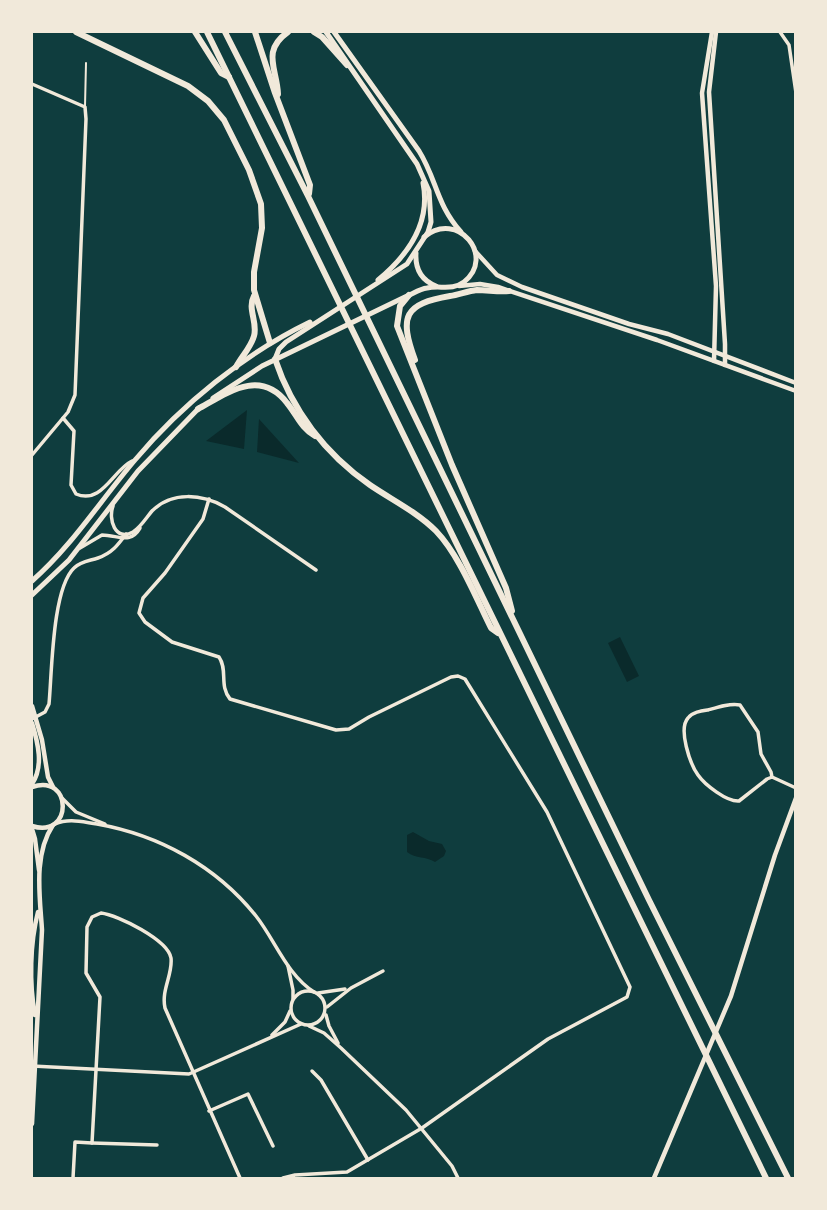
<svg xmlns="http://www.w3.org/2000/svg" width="827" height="1210" viewBox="0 0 827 1210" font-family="Montserrat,sans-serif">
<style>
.water{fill:#0a2a2b}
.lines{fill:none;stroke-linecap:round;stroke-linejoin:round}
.service{stroke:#f1e9da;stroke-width:2}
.minor{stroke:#f1e9da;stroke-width:3.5}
.tertiary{stroke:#f1e9da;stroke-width:4.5}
.secondary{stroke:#f1e9da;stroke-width:4.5}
.primary{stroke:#f1e9da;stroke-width:5}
.motorway{stroke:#f1e9da;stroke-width:6}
</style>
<rect width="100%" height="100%" fill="#0f3d3e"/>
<!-- water -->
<g class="water">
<polygon points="247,410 244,449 206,441"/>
<polygon points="259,419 299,463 257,452"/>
<polygon points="620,637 639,676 627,682 608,643"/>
<path d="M 413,832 L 429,841 L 442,844 L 446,851 L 444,856 L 435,862 C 426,856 416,859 407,852 L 407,835 Z"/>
</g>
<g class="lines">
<!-- service -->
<polyline class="service" points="85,106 86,63"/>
<!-- minor -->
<g class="minor">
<polyline points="780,32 789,45 796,93"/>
<polyline points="32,84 85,107 86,119 75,395 68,412 32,455"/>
<path d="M 63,418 L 74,431 L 71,485 L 76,494 C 102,505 113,470 132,461"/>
<path d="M 209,499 L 203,519 L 165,573 L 143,598 L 139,613 L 145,622 L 172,642 L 219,657 C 228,670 219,686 230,699 L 336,730 L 349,729 L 369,717 L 451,677 L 458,676 L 465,679 L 547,812 L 630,987 L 627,997 L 548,1039 L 422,1128 L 347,1172 L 295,1175 L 283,1178"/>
<path d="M 113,506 C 108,519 115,542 133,532 C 141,527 146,518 152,511 C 172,491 202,494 225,507 L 316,570"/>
<path d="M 80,548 L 102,535 C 118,535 130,545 140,528"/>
<path d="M 32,719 L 45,712 L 49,704 C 52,673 52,589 74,568 C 81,561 89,561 98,558 C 112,553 118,545 126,534"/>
<path d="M 772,777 L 767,779 L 739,801 C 727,802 705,785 698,775 C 690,764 678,729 688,718 C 693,712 701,711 708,710 C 718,707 730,703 740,705 L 758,732 L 761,754 L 771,772 L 772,777 L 796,788"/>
<polyline points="62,798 76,812 105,824"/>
<path d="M 55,824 C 69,818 82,822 97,824 C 159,835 216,866 256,916 C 275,940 287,975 314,992"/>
<polyline points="288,966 293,990 293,999"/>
<circle cx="308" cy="1008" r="17"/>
<polyline points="318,993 345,989"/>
<polyline points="327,1007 351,988 383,971"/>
<polyline points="326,1015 329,1026 338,1043"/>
<polyline points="309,1026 324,1033 341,1048 406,1110 452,1166 458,1178"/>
<polyline points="272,1035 285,1022 290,1011"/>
<polyline points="32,1066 189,1074 301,1024"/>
<polyline points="312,1071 321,1080 368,1160"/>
<polyline points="209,1111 248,1094 273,1146"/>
<polyline points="92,1143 157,1145"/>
<path d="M 73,1178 L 75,1142 L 92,1143 L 100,997 L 86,973 L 87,927 L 92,917 L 101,913 C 118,915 168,940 171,958 C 173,974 161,990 165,1008 L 240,1178"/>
</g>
<!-- tertiary -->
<g class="tertiary">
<polyline points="712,32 702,93 716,286 714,361"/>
<polyline points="716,32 709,92 725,344 725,365"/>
<polyline points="654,1178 731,996 775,855 796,798"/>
</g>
<!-- secondary -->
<g class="secondary">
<polyline points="475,251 497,275 522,287 629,324 668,334 796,383"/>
<polyline points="459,286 480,284 498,287 657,340 796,391"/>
<polyline points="32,706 42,740 48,777 53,787"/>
<path d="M 32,723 C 38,743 44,766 32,784"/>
<path d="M 32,787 C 73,773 73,839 32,826"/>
<polyline points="32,829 35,839 39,870"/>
<path d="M 35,1015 C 29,983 30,943 38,912"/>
<path d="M 32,1124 L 42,930 C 40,897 33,855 53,825"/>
</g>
<!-- primary -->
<g class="primary">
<path d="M 334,32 L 419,151 C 437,180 436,204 461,232"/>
<path d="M 416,253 C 415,268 421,280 436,286"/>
<path d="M 378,280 C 407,256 431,223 423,183"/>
<polyline points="275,359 279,349 286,342 407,264 428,232 431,222 429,191 417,164 326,32"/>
<path d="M 213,398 L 262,366 L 407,296 C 414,293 420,289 427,288 C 440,285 452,291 464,282 C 496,257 458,209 424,237"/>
<path d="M 32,581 C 72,546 100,501 135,460 C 182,404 244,354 310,322"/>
<polyline points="32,595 69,560 138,471 199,408"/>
</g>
<!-- motorway -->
<g class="motorway">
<polyline points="76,32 188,86 208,101 224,120 249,170 261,204 262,228 254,272 254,290 270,343"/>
<polyline points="195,32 221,73 229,77"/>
<polyline points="207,32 766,1178"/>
<polyline points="225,32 308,196 649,900 788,1178"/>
<polyline points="255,32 275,93 310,185 309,194"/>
<polyline points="314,32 322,37 347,65"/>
<path d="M 278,94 C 277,69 261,51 288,32"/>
<polyline points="409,295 400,306 397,326 452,465 506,588 512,611"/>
<path d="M 275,359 C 292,410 325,454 370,485 C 392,500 417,512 436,531 C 459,555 476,598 491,628 L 498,633"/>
<path d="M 415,360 C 399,316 404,304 450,296 C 459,295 467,291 477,290 C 488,290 498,292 509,291"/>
<path d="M 236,367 C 242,356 251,347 254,336 C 258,322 247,309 254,296"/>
<path d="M 198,409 C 227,393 260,368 287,403 C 297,415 301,428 315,436"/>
</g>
</g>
<!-- border -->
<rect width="827" height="1210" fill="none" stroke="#f1e9da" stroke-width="66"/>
</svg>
